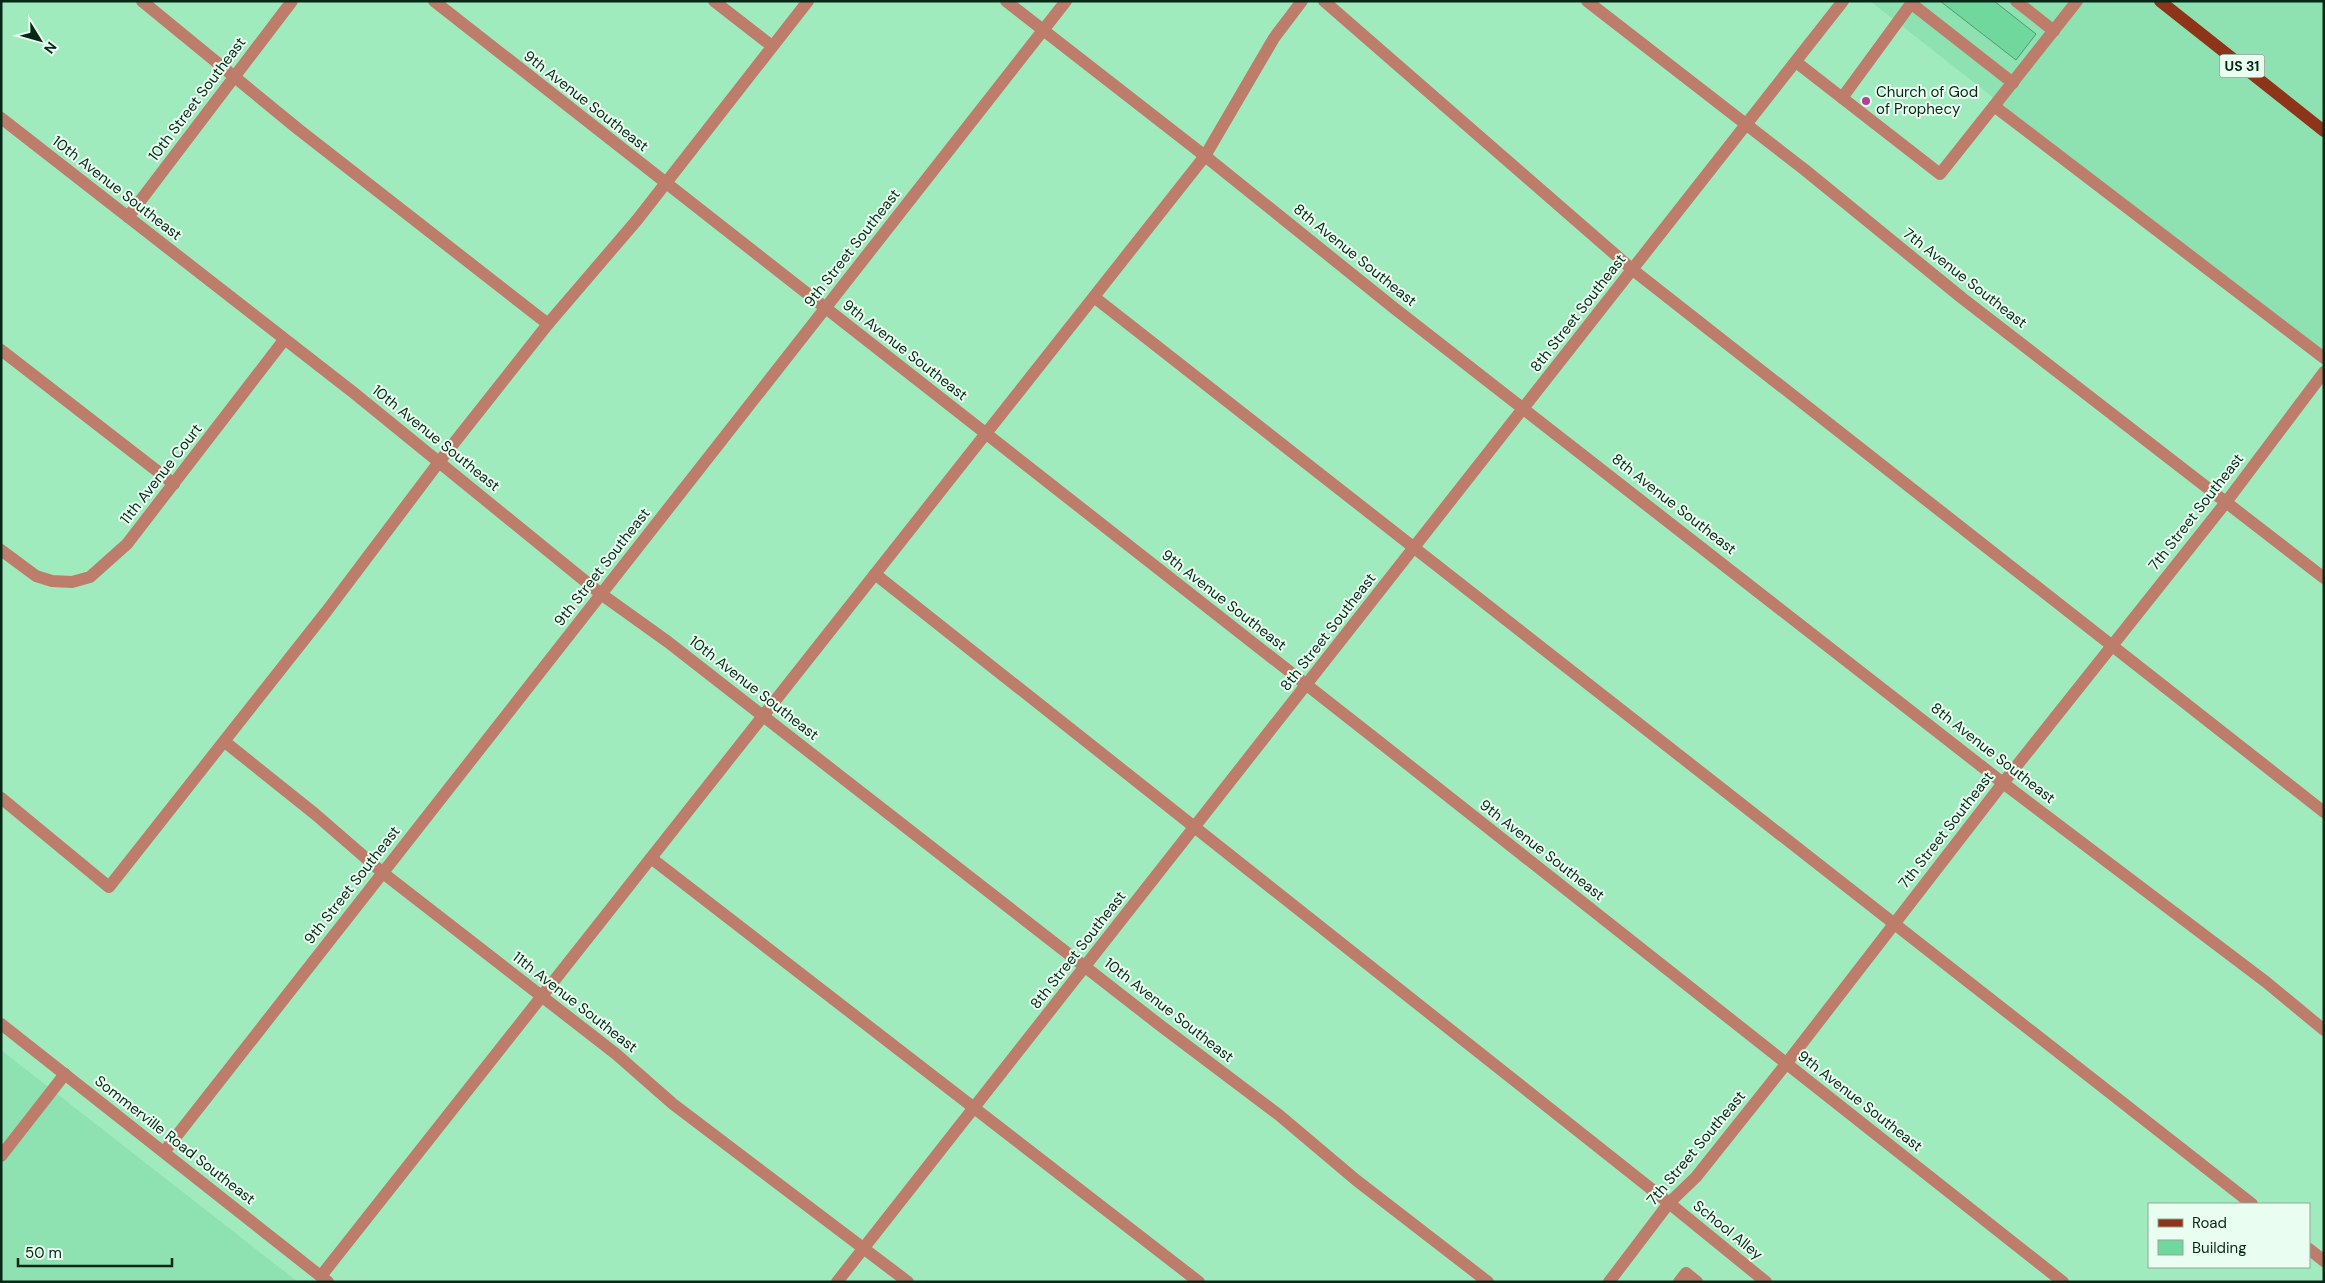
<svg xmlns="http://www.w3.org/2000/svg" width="2325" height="1283" viewBox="0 0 2325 1283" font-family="'DM Sans',sans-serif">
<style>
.built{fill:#8ee1b0}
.building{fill:#70d79d;stroke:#519a71}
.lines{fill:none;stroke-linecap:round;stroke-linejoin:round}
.service{stroke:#bd7d6a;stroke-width:12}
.minor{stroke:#bd7d6a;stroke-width:12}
.tertiary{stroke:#bd7d6a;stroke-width:12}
.primary{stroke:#8e3419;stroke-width:12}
.poi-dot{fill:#b2409a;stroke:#e9fef0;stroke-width:2}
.labels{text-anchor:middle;stroke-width:4;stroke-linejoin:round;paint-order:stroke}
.shield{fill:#e9fef0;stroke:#4b6858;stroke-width:1}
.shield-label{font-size:14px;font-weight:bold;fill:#072717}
.poi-label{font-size:15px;fill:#072717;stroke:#e9fef0;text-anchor:start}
.street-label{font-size:15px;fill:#072717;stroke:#e9fef0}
</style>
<rect width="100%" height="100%" fill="#a0ebbd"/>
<!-- built -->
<g class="built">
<polygon points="1870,1 2324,1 2324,357"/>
<polygon points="1,1050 298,1282 1,1282"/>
</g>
<!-- building -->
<polygon class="building" points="1940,1 1994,1 2036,34 2016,60"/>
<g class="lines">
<!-- service -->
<g class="service">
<polyline points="142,1 298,129 548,324"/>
<polyline points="714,1 772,46"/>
<polyline points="1324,1 1633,270 2324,812"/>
<polyline points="2016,1 2054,31"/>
<polyline points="1912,4 2013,83"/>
<polyline points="1796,62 1940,174 1994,106 2324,358"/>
<polyline points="1842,98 1913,1"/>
<polyline points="1994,106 2077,1"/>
<polyline points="1094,297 2252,1204"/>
<polyline points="1,350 174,484"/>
<polyline points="875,574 1669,1203"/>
<polyline points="1,798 109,887 326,612 439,462 548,324 637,220 808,1"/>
<polyline points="651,858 1199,1282"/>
<polyline points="2309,1249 2324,1261"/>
<polyline points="321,1276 1205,156 1274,38 1302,1"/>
<polyline points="1679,1282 1686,1273 1697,1282"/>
</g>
<!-- minor -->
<g class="minor">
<polyline points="434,1 1382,744 2063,1282"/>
<polyline points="1006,1 1205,156 1394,308 2003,783 2266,982 2324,1030"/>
<polyline points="1587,1 1805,170 1962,298 2324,578"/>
<polyline points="1,118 354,393 601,594 668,642 1161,1026 1279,1115 1356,1180 1488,1282"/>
<polyline points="128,217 292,1"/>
<polyline points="1,550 36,576 52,581 72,582 90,577 127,544 284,340"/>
<polyline points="225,742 315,814 383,873 616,1054 673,1104 908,1282"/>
<polyline points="164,1152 1066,1"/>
<polyline points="1,1156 65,1074"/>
<polyline points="1669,1203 1766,1282"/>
<polyline points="1609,1282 1669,1203 1696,1177 1786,1064 2003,783 2227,501 2324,372"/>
</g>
<!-- tertiary -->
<g class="tertiary">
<polyline points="1,1024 328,1282"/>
<polyline points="837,1282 1843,1"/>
</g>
<!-- primary -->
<polyline class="primary" points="2160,1 2324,131"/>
</g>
<!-- markers -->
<circle class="poi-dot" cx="1866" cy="101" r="5"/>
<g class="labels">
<!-- shield labels -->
<rect class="shield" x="2219.5" y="54.5" width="45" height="23" rx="4"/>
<g class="shield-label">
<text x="2242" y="71">US 31</text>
</g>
<!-- poi labels -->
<g class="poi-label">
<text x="1876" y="97">Church of God<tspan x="1876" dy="17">of Prophecy</tspan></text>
</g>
<!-- street labels -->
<g class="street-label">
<text transform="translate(197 99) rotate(-53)" y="5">10th Street Southeast</text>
<text transform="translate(586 101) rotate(38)" y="5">9th Avenue Southeast</text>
<text transform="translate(117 188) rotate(38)" y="5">10th Avenue Southeast</text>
<text transform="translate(852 248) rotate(-52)" y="5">9th Street Southeast</text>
<text transform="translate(1355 255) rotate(39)" y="5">8th Avenue Southeast</text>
<text transform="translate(1965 278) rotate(38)" y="5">7th Avenue Southeast</text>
<text transform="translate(1578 313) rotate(-52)" y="5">8th Street Southeast</text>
<text transform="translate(905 350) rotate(38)" y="5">9th Avenue Southeast</text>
<text transform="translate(436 438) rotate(39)" y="5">10th Avenue Southeast</text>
<text transform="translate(161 474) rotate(-52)" y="5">11th Avenue Court</text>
<text transform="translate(1674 504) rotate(38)" y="5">8th Avenue Southeast</text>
<text transform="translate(2196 512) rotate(-52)" y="5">7th Street Southeast</text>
<text transform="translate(602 567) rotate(-52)" y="5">9th Street Southeast</text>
<text transform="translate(1224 600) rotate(38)" y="5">9th Avenue Southeast</text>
<text transform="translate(1328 632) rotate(-52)" y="5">8th Street Southeast</text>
<text transform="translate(754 688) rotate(38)" y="5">10th Avenue Southeast</text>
<text transform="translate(1993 753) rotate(38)" y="5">8th Avenue Southeast</text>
<text transform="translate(1946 830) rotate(-52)" y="5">7th Street Southeast</text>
<text transform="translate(1542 850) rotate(38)" y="5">9th Avenue Southeast</text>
<text transform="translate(352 885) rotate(-52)" y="5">9th Street Southeast</text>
<text transform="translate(1078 950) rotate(-52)" y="5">8th Street Southeast</text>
<text transform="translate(575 1002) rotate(38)" y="5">11th Avenue Southeast</text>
<text transform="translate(1169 1010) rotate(38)" y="5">10th Avenue Southeast</text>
<text transform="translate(1860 1101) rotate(38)" y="5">9th Avenue Southeast</text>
<text transform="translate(175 1140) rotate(38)" y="5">Sommerville Road Southeast</text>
<text transform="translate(1696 1148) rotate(-50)" y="5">7th Street Southeast</text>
<text transform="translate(1728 1230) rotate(39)" y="5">School Alley</text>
</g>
</g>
<!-- border -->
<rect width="2325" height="1283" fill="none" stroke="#072717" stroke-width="5"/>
<!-- legend -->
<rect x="2148" y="1203" width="162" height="65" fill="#e9fef0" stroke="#8fa899"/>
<rect x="2158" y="1219" width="25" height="8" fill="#8e3419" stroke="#8fa899"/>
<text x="2192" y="1228" font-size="15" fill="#072717">Road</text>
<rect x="2158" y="1240" width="25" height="15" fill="#70d79d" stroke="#8fa899"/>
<text x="2192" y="1253" font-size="15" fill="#072717">Building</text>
<!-- north arrow -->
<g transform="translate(40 40) rotate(127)" stroke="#e9fef0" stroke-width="4" paint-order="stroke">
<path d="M0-4L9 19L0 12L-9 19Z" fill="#072717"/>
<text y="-8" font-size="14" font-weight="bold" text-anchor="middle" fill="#072717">N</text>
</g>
<!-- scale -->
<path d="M18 1258v8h154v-8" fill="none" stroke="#072717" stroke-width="2.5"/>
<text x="25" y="1258" font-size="15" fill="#072717" stroke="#e9fef0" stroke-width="4" paint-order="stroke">50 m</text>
</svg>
